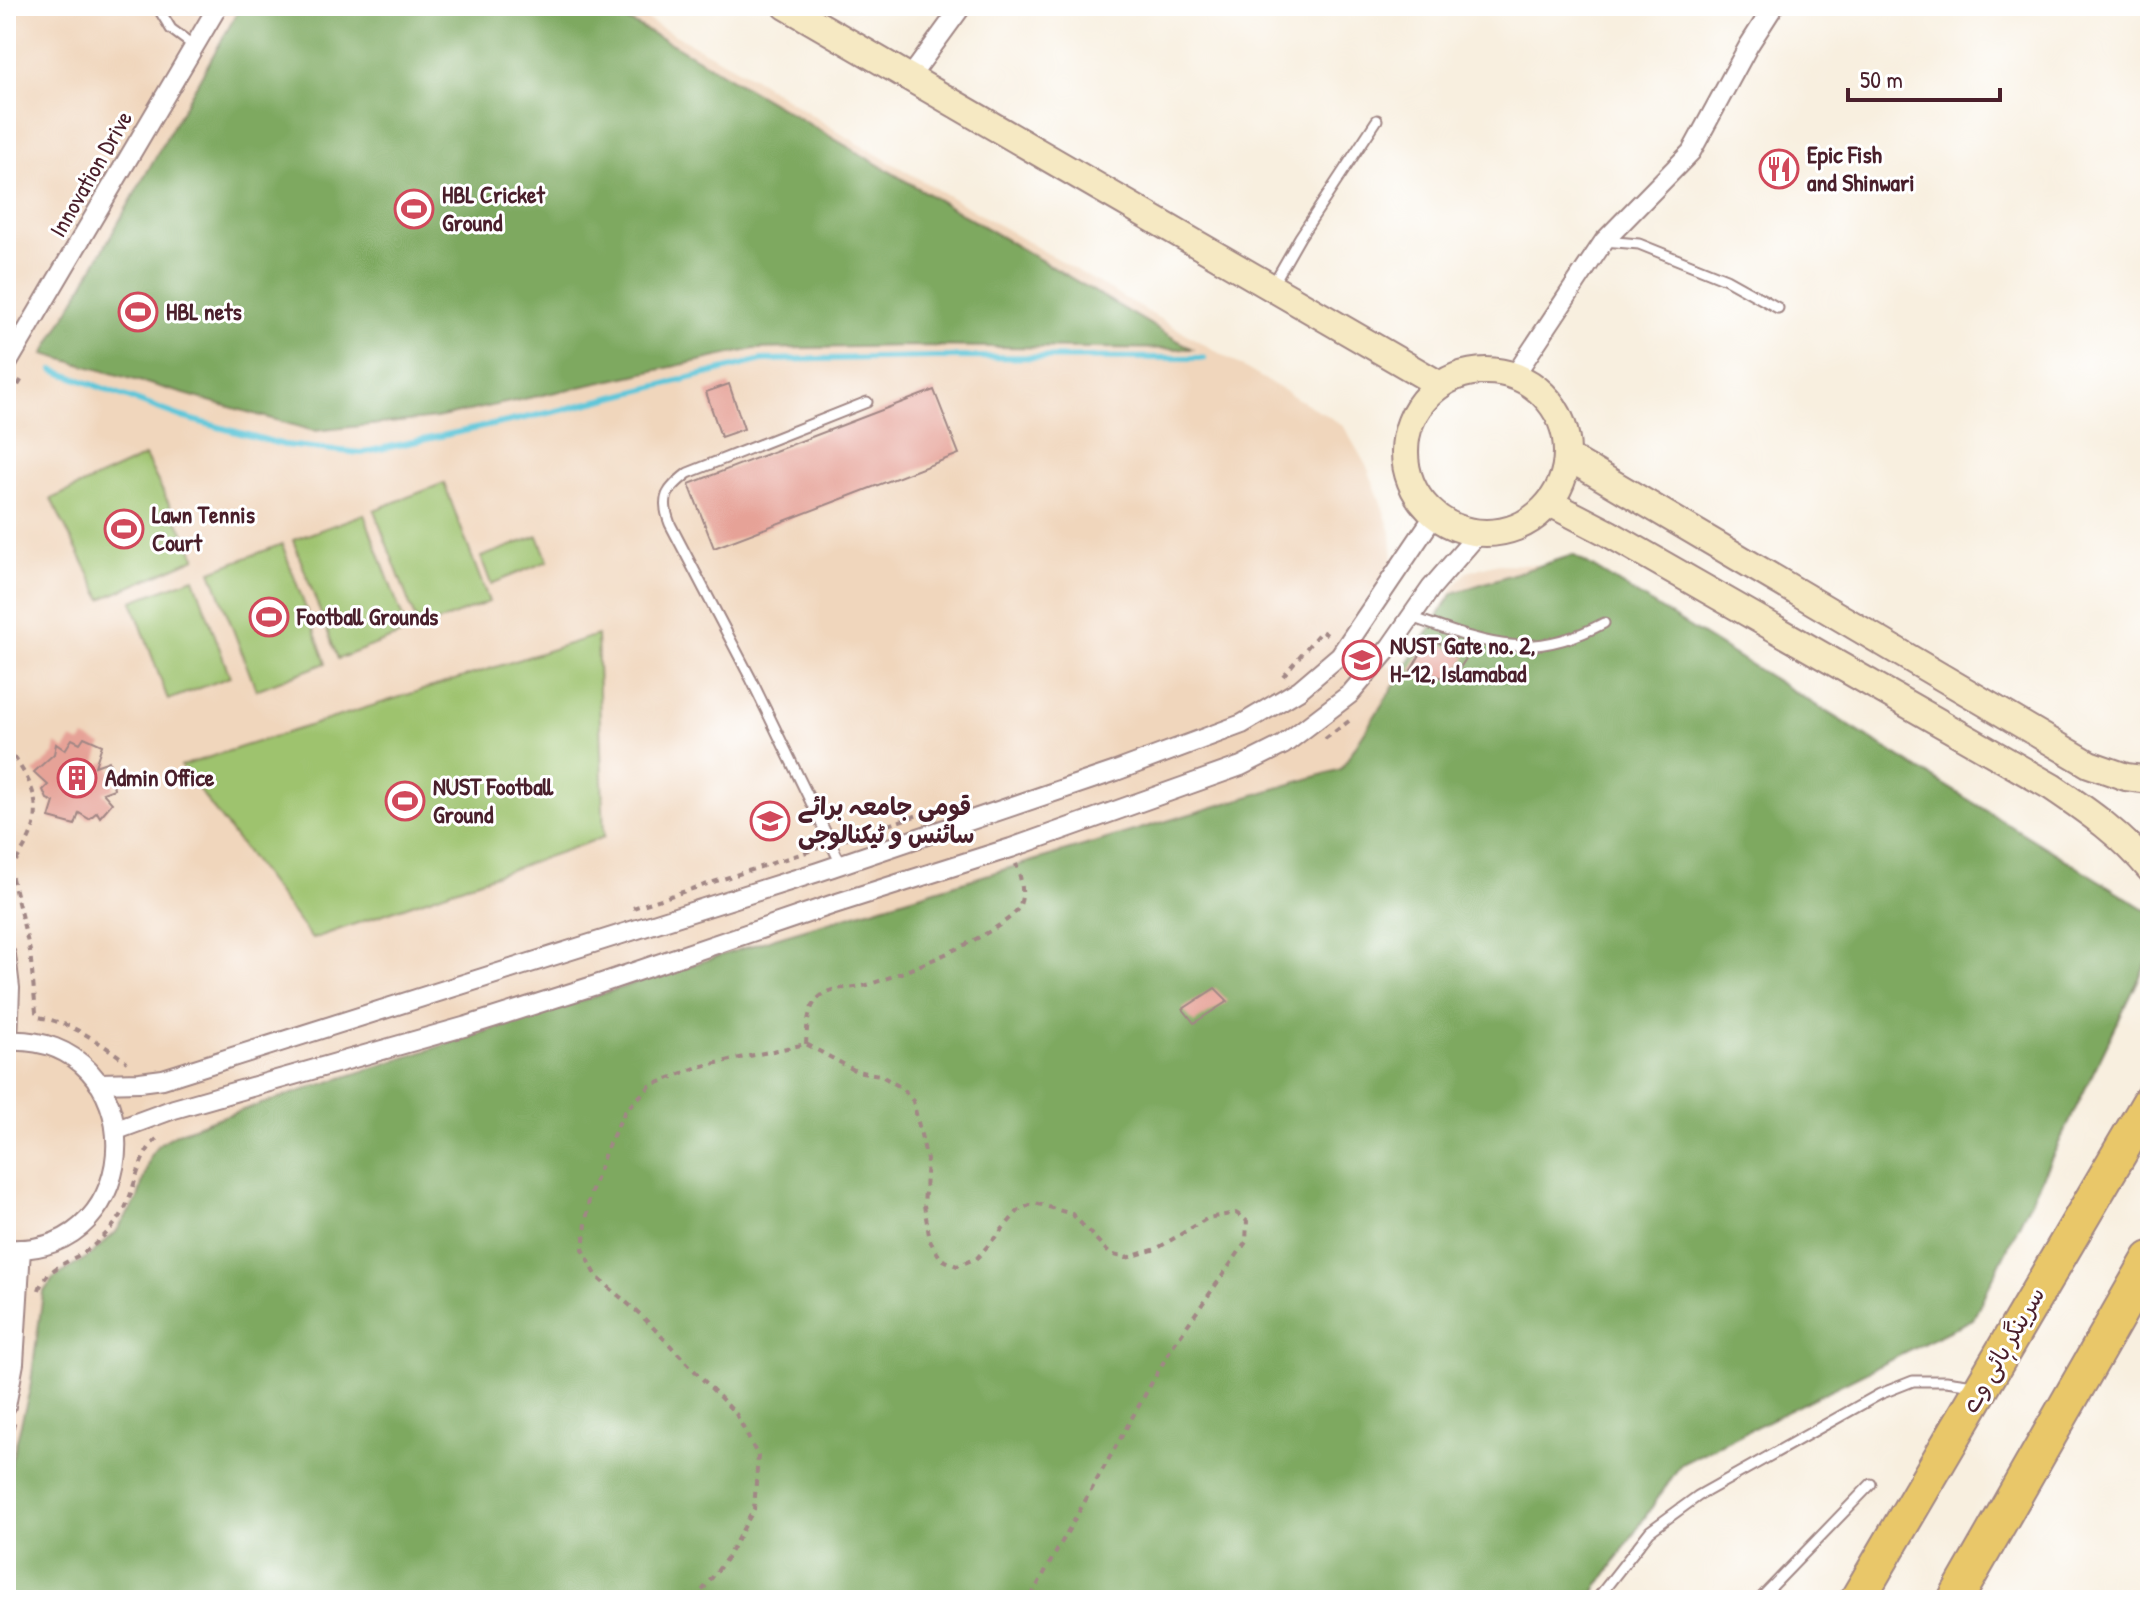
<svg xmlns="http://www.w3.org/2000/svg" width="2156" height="1606" viewBox="0 0 2156 1606" font-family="'Patrick Hand','Playpen Sans Arabic',sans-serif">
<style>
.built{fill:#f0d6bc}
.green{fill:#9ec36e;stroke:#74714c;stroke-width:2}
.forest{fill:#7ea961;stroke:#646446;stroke-width:2}
.lines{fill:none;stroke-linecap:round;stroke-linejoin:round}
.stream{stroke:#5dc6d9;stroke-width:6}
.building{fill:#e6a297}
.lane-casing{stroke:#a18785;stroke-width:13}
.street-casing{stroke:#a18785;stroke-width:22}
.secondary-casing{stroke:#a18785;stroke-width:30}
.highway-casing{stroke:#a18785;stroke-width:38}
.path{stroke:#a18785;stroke-width:4;stroke-dasharray:6 6;stroke-linecap:butt}
.lane{stroke:#fff;stroke-width:9}
.street{stroke:#fff;stroke-width:18}
.secondary{stroke:#f6e9c3;stroke-width:26}
.highway{stroke:#e9c769;stroke-width:34}
.labels{text-anchor:middle;stroke-width:6;stroke-linejoin:round;paint-order:stroke}
.poi-label{font-size:24px;font-weight:bold;fill:#4a1f2b;stroke:#fff;text-anchor:start}
.street-label{font-size:24px;fill:#4a1f2b;stroke:#fff}
</style>
<rect width="100%" height="100%" fill="#fff"/>
<filter id="ink" filterUnits="userSpaceOnUse"><feTurbulence type="fractalNoise" baseFrequency=".0125" numOctaves="2"/><feDisplacementMap in="SourceGraphic" scale="16" xChannelSelector="R" yChannelSelector="G"/><feConvolveMatrix kernelMatrix="1 2 1 2 8 2 1 2 1" color-interpolation-filters="sRGB"/></filter>
<filter id="wash" filterUnits="userSpaceOnUse"><feTurbulence type="fractalNoise" baseFrequency=".006" numOctaves="4" result="noise"/><feDisplacementMap in="SourceGraphic" scale="32" xChannelSelector="R" yChannelSelector="G"/><feGaussianBlur stdDeviation="1.8" result="paint"/><feColorMatrix in="noise" values="0 0 0 0 0 0 0 0 0 0 0 0 0 0 0 0 0 1.4 0 .05"/><feComposite in="paint" operator="in"/></filter>
<g filter="url(#wash)">
<rect width="100%" height="100%" fill="#f8efdf"/>
<!-- built -->
<polygon class="built" points="6,6 622,6 754,78 840,133 1343,425 1368,469 1380,500 1391,532 1393,561 1342,636 1401,673 1456,584 1467,572 1494,564 1548,565 1677,633 6,1600"/>
<!-- green -->
<g class="green">
<polygon points="145,456 196,558 102,599 51,499"/>
<polygon points="444,483 489,602 419,629 374,510"/>
<polygon points="364,514 408,632 338,659 293,540"/>
<polygon points="538,536 548,561 491,584 481,557"/>
<polygon points="282,544 326,663 256,690 211,571"/>
<polygon points="194,578 230,677 168,700 132,601"/>
<polygon points="597,635 604,837 312,939 181,766"/>
</g>
<!-- forest -->
<g class="forest">
<polygon points="241,6 600,6 676,46 1192,349 910,346 754,349 436,418 314,431 44,354"/>
<polygon points="1573,555 2150,912 2150,956 1973,1319 1681,1464 1589,1600 6,1600 6,1482 30,1389 43,1293 53,1279 89,1256 116,1232 138,1198 150,1156 159,1144 178,1133 212,1120 775,938 1341,769 1453,593"/>
</g>
<g class="lines">
<!-- stream -->
<polyline class="stream" points="53,370 182,417 284,445 361,453 553,412 762,360 935,357 1204,358"/>
</g>
<g id="blocks">
<!-- building -->
<g class="building">
<polygon points="729,384 744,429 721,437 706,392"/>
<polygon points="934,390 959,454 714,548 689,484"/>
<polygon points="1430,638 1467,657 1452,680 1411,670"/>
<polygon points="84,737 102,745 95,766 109,761 114,789 103,793 112,803 100,817 97,812 89,819 79,813 75,825 49,818 54,802 47,799 43,790 48,785 34,772 54,754 56,744 65,750 72,739 80,743"/>
<polygon points="1215,988 1228,1001 1194,1023 1183,1009"/>
</g>
</g>
</g>
<g filter="url(#ink)">
<use href="#blocks" fill-opacity="0" stroke="#a18785" stroke-width="2"/>
<g class="lines">
<!-- lane casing -->
<g class="lane-casing">
<g id="lane">
<polyline points="157,6 171,29 194,46"/>
<polyline points="1604,241 1639,244 1726,279 1778,308"/>
<polyline points="1272,286 1300,237 1377,120"/>
<path d="M 1411,617 C 1485,643 1529,663 1604,623"/>
<path d="M 841,864 L 751,679 L 670,524 C 660,498 666,490 688,473 L 867,402"/>
<polyline points="1596,1600 1650,1531 1698,1496 1880,1394 1913,1381 1946,1381 1974,1385"/>
<polyline points="1759,1600 1871,1484"/>
</g>
</g>
<!-- street casing -->
<g class="street-casing">
<g id="street">
<polyline points="911,76 962,6"/>
<polyline points="6,366 218,6"/>
<polyline points="1515,375 1604,241 1691,152 1749,45 1774,6"/>
<polyline points="6,955 10,988 8,1041"/>
<path d="M 6,1041 C 154,1032 152,1258 6,1249"/>
<polyline points="98,1083 140,1082 163,1079 818,872 1116,771 1242,724 1299,690 1340,655 1434,516"/>
<polyline points="117,1130 174,1109 467,1026 596,985 831,905 1011,848 1241,766 1283,745 1350,694 1390,647 1431,588 1478,534"/>
<polyline points="6,1406 14,1363 21,1249"/>
</g>
</g>
<!-- secondary casing -->
<g class="secondary-casing">
<g id="secondary">
<polyline points="786,6 1440,385"/>
<circle cx="1486" cy="452" r="81"/>
<polyline points="1568,457 2089,764 2126,777 2150,780"/>
<path d="M 1550,503 L 1608,533 L 2052,787 C 2089,812 2122,835 2150,869"/>
</g>
</g>
<!-- highway casing -->
<g class="highway-casing">
<g id="highway">
<polyline points="1857,1600 2150,1101"/>
<polyline points="1955,1600 2150,1259"/>
</g>
</g>
<!-- path -->
<g class="path">
<polyline points="6,406 23,377"/>
<polyline points="1283,676 1321,631 1331,637"/>
<polyline points="1325,739 1353,718"/>
<path d="M 6,748 C 14,754 19,765 25,774 C 46,813 34,836 10,869"/>
<polyline points="842,840 955,803"/>
<path d="M 6,854 L 30,951 L 36,1012 L 39,1017 C 74,1024 99,1042 127,1062"/>
<polyline points="633,908 819,848"/>
<path d="M 806,1044 C 807,1031 807,1012 815,1002 C 828,984 849,990 867,985 C 898,976 998,935 1016,911 C 1027,898 1021,878 1016,864"/>
<path d="M 39,1290 C 45,1269 69,1262 86,1251 C 98,1243 109,1231 118,1220 C 137,1194 135,1155 160,1136"/>
<polyline points="6,1452 15,1421"/>
<polyline points="695,1600 727,1558 754,1509 758,1456 736,1414 641,1315 597,1277 583,1249 589,1199 606,1150 625,1111 650,1086 698,1067 806,1044 856,1071 880,1075 902,1088 913,1101 927,1160 924,1205 930,1241 941,1259 957,1266 977,1258 1020,1209 1035,1203 1072,1214 1110,1254 1126,1258 1156,1249 1208,1218 1236,1213 1247,1221 1246,1242 1172,1347 1029,1600"/>
</g>
<!-- lane -->
<use href="#lane" class="lane"/>
<!-- street -->
<use href="#street" class="street"/>
<!-- secondary -->
<use href="#secondary" class="secondary"/>
<!-- highway -->
<use href="#highway" class="highway"/>
</g>
</g>
<!-- icons -->
<defs>
<g id="restaurant-ring" transform="scale(2)"><circle r="9.5" fill="#fff" stroke="#d1495b" stroke-width="1.5"/><path d="M-5-6h1v4h1v-4h1v4h1v-4h1v5L-1.5 .5V6h-2V.5L-5-1ZM5-6V6H3V1.5H1.5Q1.5-4 5-6Z" fill="#d1495b"/></g>
<g id="stadium-ring" transform="scale(2)"><circle r="9.5" fill="#fff" stroke="#d1495b" stroke-width="1.5"/><path d="M0-5a6.5 5 0 1 0 0 10a6.5 5 0 1 0 0-10ZM-3.5-1.8h7v3.6h-7Z" fill="#d1495b"/></g>
<g id="university-ring" transform="scale(2)"><circle r="9.5" fill="#fff" stroke="#d1495b" stroke-width="1.5"/><path d="M0-5L7-2L0 1L-7-2ZM-4 1L0 2.5L4 1V4Q0 6-4 4Z" fill="#d1495b"/></g>
<g id="building-ring" transform="scale(2)"><circle r="9.5" fill="#fff" stroke="#d1495b" stroke-width="1.5"/><path d="M-4-6H4V6H1V3H-1V6H-4ZM-2.5-4.3h1.7v1.8h-1.7ZM.8-4.3h1.7v1.8H.8ZM-2.5-1h1.7V.8h-1.7ZM.8-1h1.7V.8H.8Z" fill="#d1495b"/></g>
</defs>
<g fill-rule="evenodd">
<use href="#restaurant-ring" x="1779" y="169"/>
<use href="#stadium-ring" x="414" y="209"/>
<use href="#stadium-ring" x="138" y="312"/>
<use href="#stadium-ring" x="124" y="529"/>
<use href="#stadium-ring" x="269" y="617"/>
<use href="#university-ring" x="1362" y="660"/>
<use href="#building-ring" x="77" y="778"/>
<use href="#stadium-ring" x="405" y="801"/>
<use href="#university-ring" x="770" y="821"/>
</g>
<g class="labels">
<!-- poi labels -->
<g class="poi-label">
<text x="1807" y="163">Epic Fish<tspan x="1807" dy="28">and Shinwari</tspan></text>
<text x="442" y="203">HBL Cricket<tspan x="442" dy="28">Ground</tspan></text>
<text x="166" y="320">HBL nets</text>
<text x="152" y="523">Lawn Tennis<tspan x="152" dy="28">Court</tspan></text>
<text x="297" y="625">Football Grounds</text>
<text x="1390" y="654">NUST Gate no. 2,<tspan x="1390" dy="28">H-12, Islamabad</tspan></text>
<text x="105" y="786">Admin Office</text>
<text x="433" y="795">NUST Football<tspan x="433" dy="28">Ground</tspan></text>
<text x="798" y="815">قومی جامعہ برائے<tspan x="798" dy="28">سائنس و ٹیکنالوجی</tspan></text>
</g>
<!-- street labels -->
<g class="street-label">
<text transform="translate(91 174) rotate(-60)" y="8">Innovation Drive</text>
<text transform="translate(2003 1350) rotate(-60)" y="8">سرینگر ہائی وے</text>
</g>
</g>
<!-- margin -->
<rect width="2156" height="1606" fill="none" stroke="#fff" stroke-width="32"/>
<!-- scale -->
<path d="M1848 88v12h152v-12" fill="none" stroke="#4a1f2b" stroke-width="4"/>
<text x="1860" y="88" font-size="24" fill="#4a1f2b" stroke="#ffffff" stroke-width="6" paint-order="stroke">50 m</text>
</svg>
